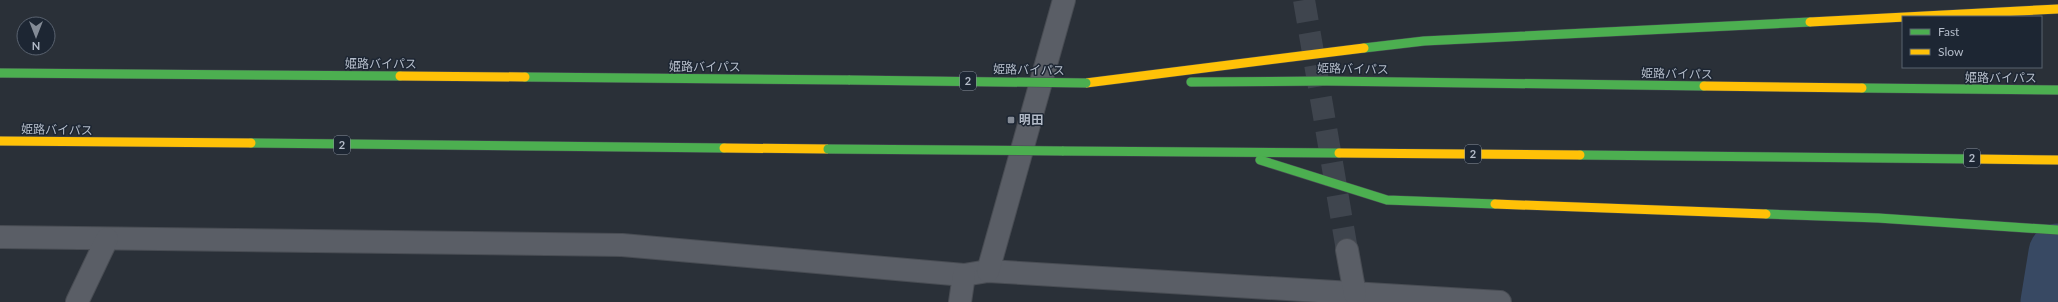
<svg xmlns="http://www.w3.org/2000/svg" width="2058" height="302" viewBox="0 0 2058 302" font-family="Lato,'Noto Sans JP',sans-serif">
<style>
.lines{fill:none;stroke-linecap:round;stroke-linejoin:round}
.river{stroke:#384963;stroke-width:59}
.street-tunnel{stroke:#3f454e;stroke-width:22;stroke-dasharray:22 11;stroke-linecap:butt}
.street-casing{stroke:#484c53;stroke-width:24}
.fast-casing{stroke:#474c53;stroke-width:10}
.slow-casing{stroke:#474c53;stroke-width:10}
.street{stroke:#5a5e66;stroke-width:22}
.fast{stroke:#4caf50;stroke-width:9}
.slow{stroke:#ffc107;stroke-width:9}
.fast-bridge-casing{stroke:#474c53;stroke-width:10;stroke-linecap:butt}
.fast-bridge{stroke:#4caf50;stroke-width:9}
.poi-dot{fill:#848b96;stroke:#1d2633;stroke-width:1.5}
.labels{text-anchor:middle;stroke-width:3;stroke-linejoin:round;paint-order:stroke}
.shield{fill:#1d2633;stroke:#878f9c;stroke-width:1}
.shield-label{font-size:11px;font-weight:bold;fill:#b4bcc9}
.street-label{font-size:12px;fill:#b4bcc9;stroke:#1d2633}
.poi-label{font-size:12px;font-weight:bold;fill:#b4bcc9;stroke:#1d2633;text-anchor:start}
</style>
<rect width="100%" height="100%" fill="#2a3038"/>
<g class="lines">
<!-- river -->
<polyline class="river" points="2050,302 2058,253"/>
<!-- street-tunnel -->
<polyline class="street-tunnel" points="1304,0 1347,250"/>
<!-- street casing -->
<g class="street-casing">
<g id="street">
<polyline points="0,237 622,245 964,275 988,271 1500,302"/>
<polyline points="1347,250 1355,294"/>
<polyline points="988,271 1064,0"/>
<polyline points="77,302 107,239"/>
<polyline points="960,302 964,275"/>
</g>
</g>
<!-- fast casing -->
<g class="fast-casing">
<g id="fast">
<polyline points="1364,48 1424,41 1810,22"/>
<polyline points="0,73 400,76"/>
<polyline points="525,77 850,80"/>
<polyline points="1191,82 1327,81 1704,86"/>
<polyline points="1862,88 2058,90"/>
<polyline points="251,143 724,148"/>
<polyline points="1062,151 1339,153"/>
<polyline points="1580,155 1975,159"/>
<polyline points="1260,160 1387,200 1495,204"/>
<polyline points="1766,214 1878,218 2058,230"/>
</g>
</g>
<!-- slow casing -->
<g class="slow-casing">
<g id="slow">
<polyline points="1810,22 2058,9"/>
<polyline points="400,76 525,77"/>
<polyline points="1086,83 1364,48"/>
<polyline points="1704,86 1862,88"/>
<polyline points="0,141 251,143"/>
<polyline points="724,148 828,149"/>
<polyline points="1339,153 1580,155"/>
<polyline points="1975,159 2058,160"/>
<polyline points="1495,204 1766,214"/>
</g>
</g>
<!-- street -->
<use href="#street" class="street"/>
<!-- fast -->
<use href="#fast" class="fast"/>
<!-- slow -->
<use href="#slow" class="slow"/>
<!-- fast-bridge casing -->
<g class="fast-bridge-casing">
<g id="fast-bridge">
<polyline points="850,80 1086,83"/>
<polyline points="828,149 1062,151"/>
</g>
</g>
<!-- fast-bridge -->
<use href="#fast-bridge" class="fast-bridge"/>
</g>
<!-- markers -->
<rect class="poi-dot" x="1007" y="116" width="8" height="8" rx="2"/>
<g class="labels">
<!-- shield labels -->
<g class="shield">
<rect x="960" y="72" width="16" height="18" rx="3"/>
<rect x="334" y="136" width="16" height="18" rx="3"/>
<rect x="1465" y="145" width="16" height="18" rx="3"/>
<rect x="1964" y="149" width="16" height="18" rx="3"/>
</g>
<g class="shield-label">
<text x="968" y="85">2</text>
<text x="342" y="149">2</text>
<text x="1473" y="158">2</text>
<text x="1972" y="162">2</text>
</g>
<!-- street labels -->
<g class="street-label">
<text x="381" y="68">姫路バイパス</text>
<text x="705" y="71">姫路バイパス</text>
<text transform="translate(1353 69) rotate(1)" y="4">姫路バイパス</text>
<text transform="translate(1029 70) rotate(1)" y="4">姫路バイパス</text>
<text transform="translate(1677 74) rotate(1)" y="4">姫路バイパス</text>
<text x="2001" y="82">姫路バイパス</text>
<text transform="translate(57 130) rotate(1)" y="4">姫路バイパス</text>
</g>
<!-- poi labels -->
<g class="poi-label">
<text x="1019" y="124">明田</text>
</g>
</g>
<!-- legend -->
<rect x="1902" y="16" width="140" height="52" fill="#1d2633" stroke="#59626f"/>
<rect x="1910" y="29" width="20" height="6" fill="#4caf50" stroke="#59626f"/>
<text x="1938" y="36" font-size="12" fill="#b4bcc9">Fast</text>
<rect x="1910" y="49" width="20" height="6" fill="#ffc107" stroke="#59626f"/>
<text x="1938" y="56" font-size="12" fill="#b4bcc9">Slow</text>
<!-- north arrow -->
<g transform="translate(36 36) rotate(180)"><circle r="19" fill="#1d2633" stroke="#59626f"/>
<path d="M0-3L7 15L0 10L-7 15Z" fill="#848b96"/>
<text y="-6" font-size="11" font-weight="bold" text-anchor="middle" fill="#b4bcc9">N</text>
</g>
</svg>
